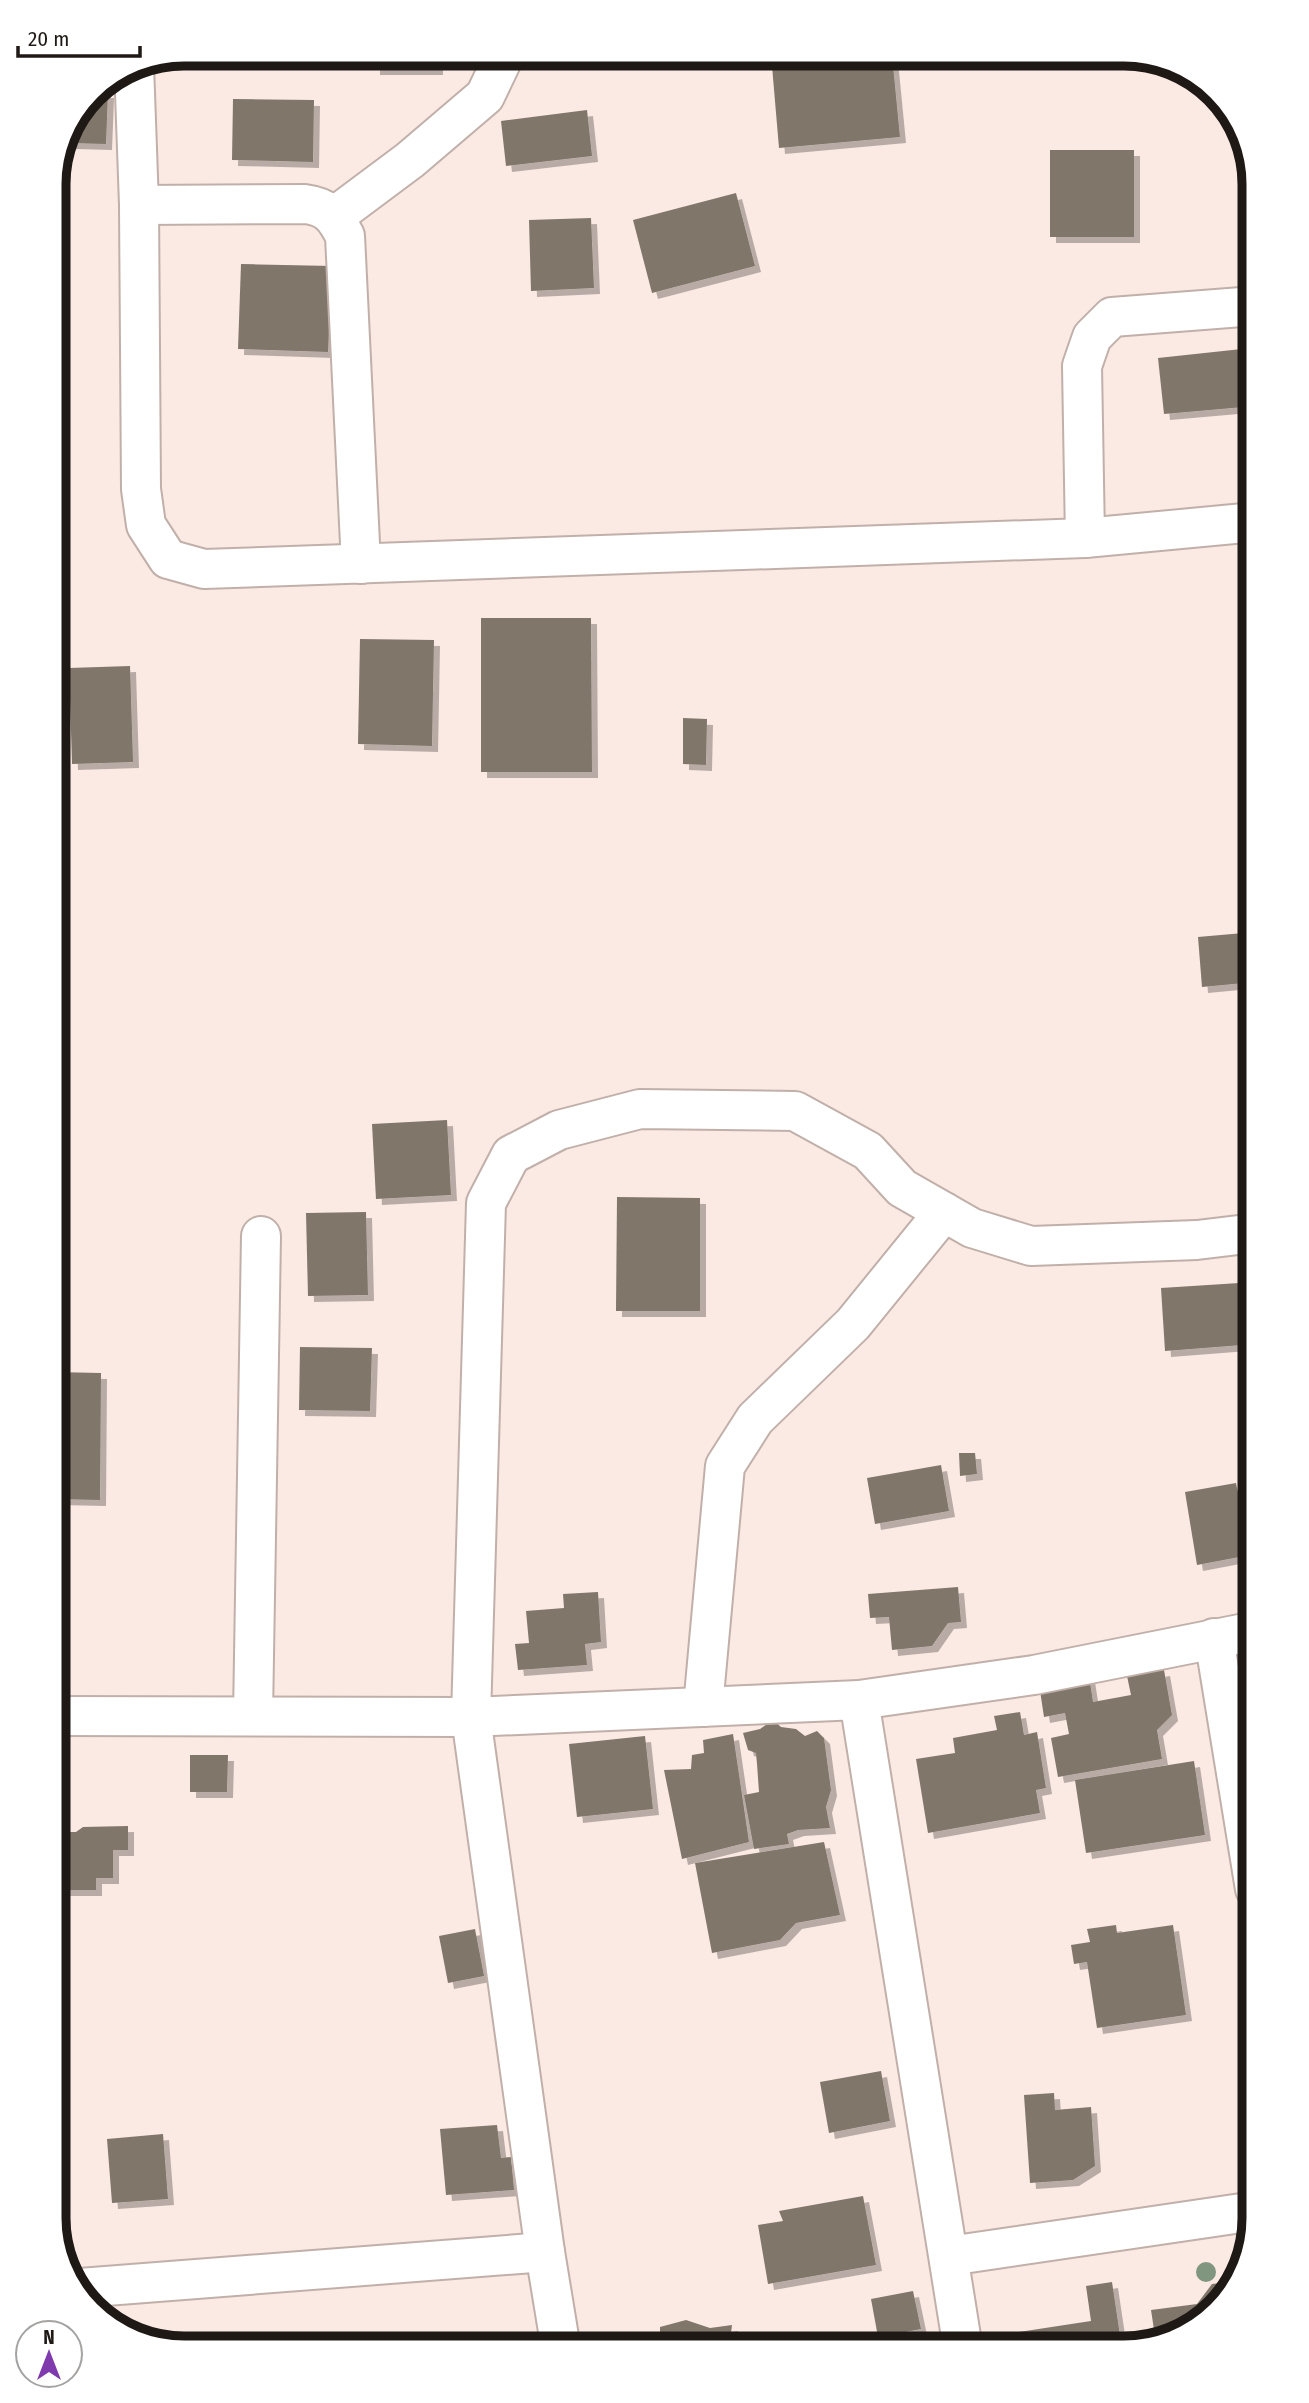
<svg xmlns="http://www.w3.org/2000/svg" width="1309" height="2403" viewBox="0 0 1309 2403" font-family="'Fira Sans Condensed',sans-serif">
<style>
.building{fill:#80776b;filter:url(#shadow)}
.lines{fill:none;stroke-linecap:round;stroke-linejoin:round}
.minor-casing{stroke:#c1b0aa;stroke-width:42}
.minor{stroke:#fff;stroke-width:38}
.tree{fill:#80967e}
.rim{fill:none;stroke:#1f1916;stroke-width:9}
</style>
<defs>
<filter id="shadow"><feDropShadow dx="6" dy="6" stdDeviation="0" flood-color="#0004"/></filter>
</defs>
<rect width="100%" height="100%" fill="#fbe9e3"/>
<!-- building -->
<g class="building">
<polygon points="202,54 316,54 316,61 201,58"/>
<rect x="374" y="54" width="63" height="15"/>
<polygon points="892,55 900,137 779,148 772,66"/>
<polygon points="93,92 108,92 106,144 69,143"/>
<polygon points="233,99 314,100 313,162 232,160"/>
<polygon points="587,110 592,156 506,166 501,121"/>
<rect x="1050" y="150" width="84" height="87"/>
<polygon points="736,193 755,266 652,293 633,220"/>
<polygon points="591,218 594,288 531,291 529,220"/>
<polygon points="241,264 332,266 328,352 238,349"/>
<polygon points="1251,348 1255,406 1164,414 1158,358"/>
<polygon points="481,618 591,618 592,772 481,772"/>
<polygon points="360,639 434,640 432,746 358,744"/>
<polygon points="130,666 133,762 72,764 69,668"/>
<polygon points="683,718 707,719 706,765 683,764"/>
<polygon points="1255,932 1255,982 1202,987 1198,937"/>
<polygon points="447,1120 451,1195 376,1199 372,1124"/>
<polygon points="617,1197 700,1198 700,1311 616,1311"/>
<polygon points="366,1212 368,1295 308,1296 306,1213"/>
<polygon points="1255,1282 1255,1344 1165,1351 1161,1288"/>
<polygon points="300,1347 372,1348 370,1411 299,1410"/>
<polygon points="1255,1369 1255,1409 1248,1409 1246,1370"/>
<polygon points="54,1372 101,1373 100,1500 54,1499"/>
<polygon points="959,1453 975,1453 977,1474 960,1476"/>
<polygon points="941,1465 949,1511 875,1524 867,1478"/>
<polygon points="1236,1483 1250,1555 1197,1565 1185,1492"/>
<polygon points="958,1587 961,1622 948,1623 932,1646 892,1650 889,1617 870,1618 868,1594"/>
<polygon points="598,1592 601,1642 585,1644 587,1665 518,1670 515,1644 529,1643 526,1611 564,1608 563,1594"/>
<polygon points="1164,1670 1172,1715 1157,1730 1162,1759 1058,1777 1051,1738 1069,1734 1065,1713 1044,1717 1039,1684 1089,1676 1093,1702 1131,1695 1127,1676"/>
<polygon points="1020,1712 1024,1735 1037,1732 1046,1788 1036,1790 1040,1813 928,1833 916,1759 955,1753 953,1738 997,1730 994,1716"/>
<polygon points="773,1720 781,1727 796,1729 805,1736 817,1731 824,1738 831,1790 826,1807 830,1828 798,1830 787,1834 789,1844 754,1849 744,1795 759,1792 757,1764 756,1753 748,1750 743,1733 760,1729"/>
<polygon points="733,1734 749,1842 682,1859 664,1770 691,1769 692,1755 704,1753 703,1740"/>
<polygon points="645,1736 653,1809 577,1817 569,1744"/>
<polygon points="190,1755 228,1755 227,1792 190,1792"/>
<polygon points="1194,1761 1205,1835 1086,1853 1075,1780"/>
<polygon points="128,1826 128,1850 113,1850 113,1878 96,1878 96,1890 54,1890 54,1832 76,1832 83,1827"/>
<polygon points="824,1842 840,1915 796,1923 780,1940 712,1953 695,1863"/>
<polygon points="1116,1925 1117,1933 1173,1925 1186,2015 1097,2028 1087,1962 1074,1964 1071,1945 1090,1942 1087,1929"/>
<polygon points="475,1929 484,1976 448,1983 439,1936"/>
<polygon points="881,2071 890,2121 829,2133 820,2082"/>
<polygon points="1054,2093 1055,2110 1091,2107 1095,2166 1073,2180 1030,2183 1024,2095"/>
<polygon points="497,2125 501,2158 511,2157 514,2190 446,2195 440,2129"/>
<polygon points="163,2134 168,2199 112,2203 107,2139"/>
<polygon points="863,2196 876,2265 768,2284 758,2225 783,2221 779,2211"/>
<polygon points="1236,2281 1233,2291 1175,2339 1156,2343 1151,2310 1197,2304 1212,2284"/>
<polygon points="1112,2282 1121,2342 1110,2344 1111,2349 1007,2349 1005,2334 1091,2321 1086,2286"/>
<polygon points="913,2291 921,2329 878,2337 871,2299"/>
<polygon points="686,2320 710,2328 732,2325 729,2349 667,2349 669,2344 660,2336 660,2327"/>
</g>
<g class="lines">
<!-- minor casing -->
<g class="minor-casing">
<g id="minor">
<polyline points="134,65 139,205 141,489 146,525 168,559 204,569 1085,538 1255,522"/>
<path d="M 139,205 L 305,204 C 328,207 335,216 345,236 L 361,564"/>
<polyline points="335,216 410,160 485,96 505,54"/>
<polyline points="1085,538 1082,366 1092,337 1112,317 1255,306"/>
<polyline points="1214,1638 1255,1889"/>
<polyline points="859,1700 963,2349"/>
<polyline points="703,1707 725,1466 755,1419 853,1324 944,1212"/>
<polyline points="54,1716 471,1717 859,1700 1034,1675 1255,1631"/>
<polyline points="253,1716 261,1236"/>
<polyline points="949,2256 1255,2211"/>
<polyline points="80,2288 545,2252"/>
<polyline points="561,2349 545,2252 471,1717 486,1203 511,1155 559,1130 640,1109 795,1111 868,1151 902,1188 972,1228 1031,1246 1197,1240 1255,1233"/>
</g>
</g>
<!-- minor -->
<use href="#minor" class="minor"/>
</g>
<!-- trees -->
<circle class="tree" cx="1206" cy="2272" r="10"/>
<!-- crop -->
<path d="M0 0H1309V2403H0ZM184 66H1124A118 118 0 0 1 1242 184V2218A118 118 0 0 1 1124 2336H184A118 118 0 0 1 66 2218V184A118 118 0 0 1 184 66Z" fill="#fff" fill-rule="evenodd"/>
<path class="rim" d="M184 66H1124A118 118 0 0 1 1242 184V2218A118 118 0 0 1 1124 2336H184A118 118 0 0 1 66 2218V184A118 118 0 0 1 184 66Z"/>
<!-- north arrow -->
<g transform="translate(49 2354)"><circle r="33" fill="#ffffff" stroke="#a5a3a2" stroke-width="2"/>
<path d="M0-5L12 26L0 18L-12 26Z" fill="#7f3aad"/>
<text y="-10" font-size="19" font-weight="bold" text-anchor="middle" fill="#1f1916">N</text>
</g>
<!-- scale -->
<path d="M18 46v10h122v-10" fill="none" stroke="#1f1916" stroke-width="3.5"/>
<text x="28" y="46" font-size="21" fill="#1f1916" stroke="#ffffff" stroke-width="5" paint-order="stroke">20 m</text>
</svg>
